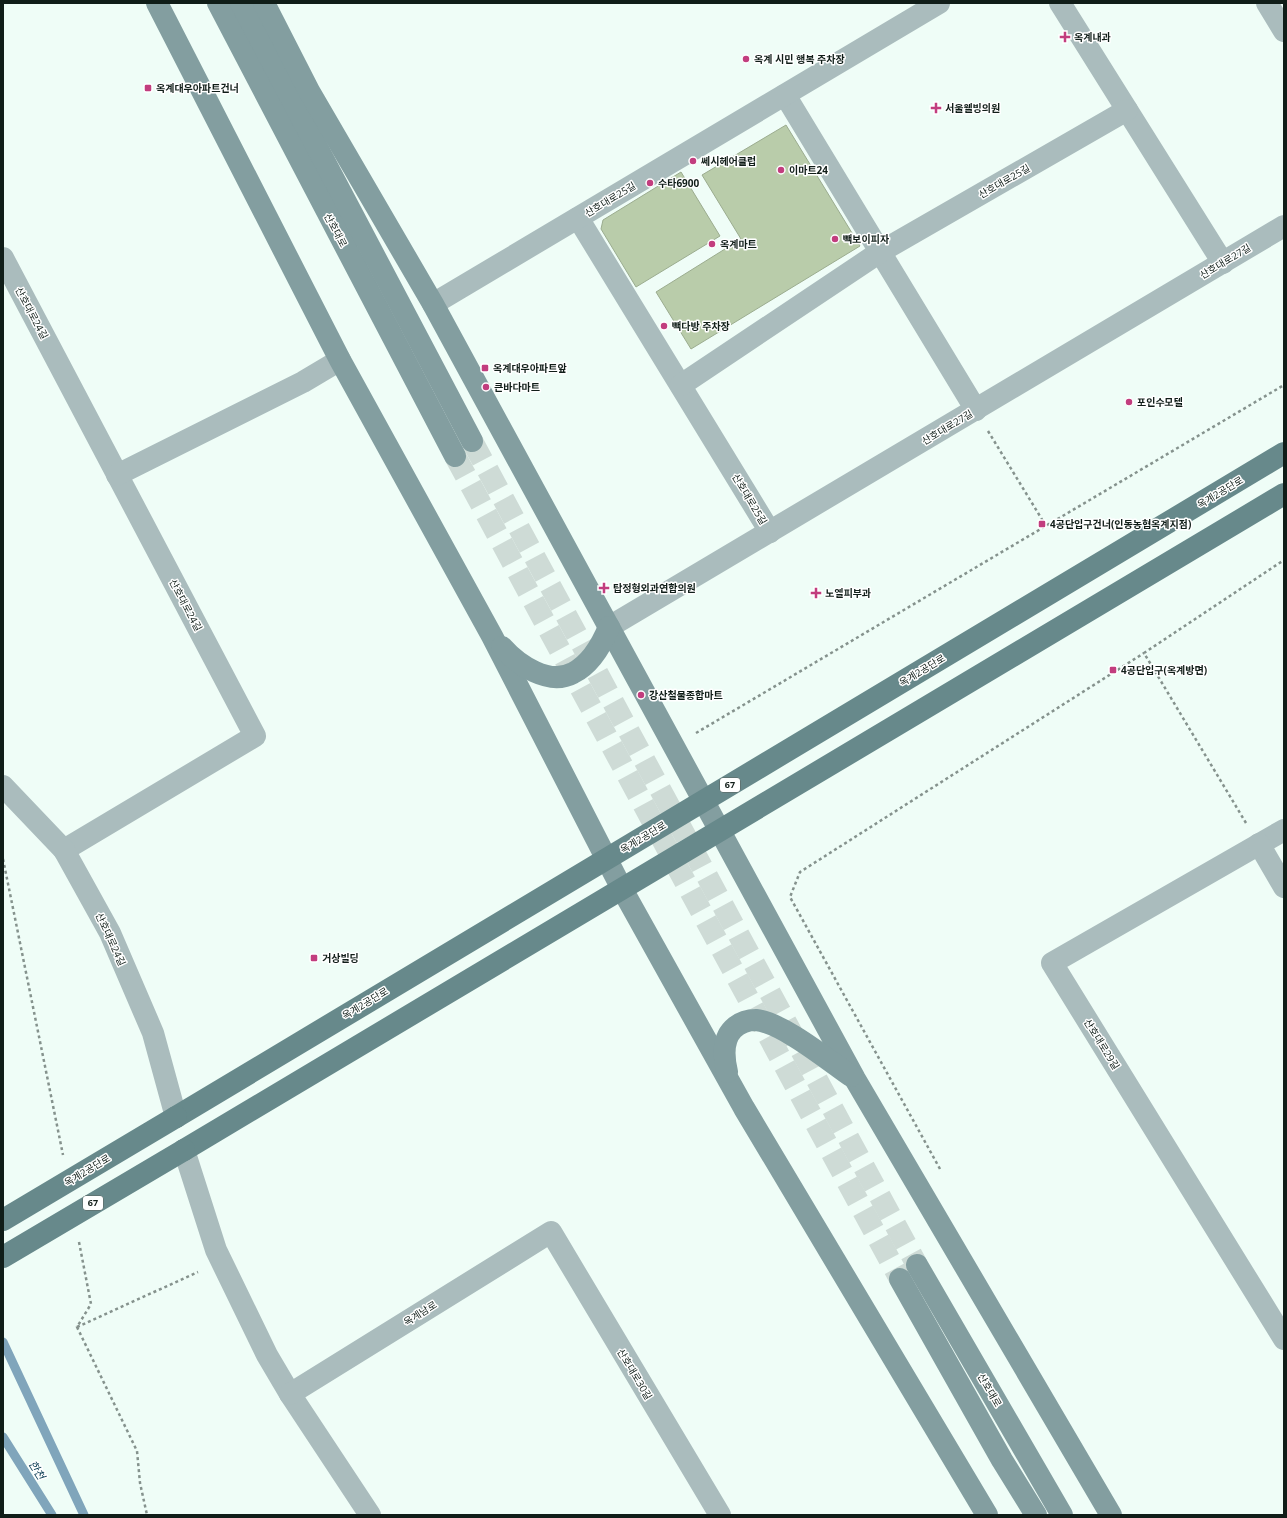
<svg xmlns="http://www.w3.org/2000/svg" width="1287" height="1518" viewBox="0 0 1287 1518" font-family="'Open Sans','Noto Sans KR',sans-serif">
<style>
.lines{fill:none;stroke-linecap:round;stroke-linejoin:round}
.stream{stroke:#80a5bb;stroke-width:9}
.building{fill:#b9ccaa;stroke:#9bac8f}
.secondary-tunnel{stroke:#cedbd6;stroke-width:22;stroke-dasharray:22 11;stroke-linecap:butt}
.path{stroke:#85928d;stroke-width:2.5;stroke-dasharray:3 3;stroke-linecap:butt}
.street{stroke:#aabcbd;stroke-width:22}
.secondary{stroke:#839ea0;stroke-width:22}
.primary{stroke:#67898b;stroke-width:22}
.primary-bridge{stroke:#67898b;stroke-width:22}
.poi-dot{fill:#c23d7e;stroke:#fff;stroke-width:1.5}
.labels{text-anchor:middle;stroke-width:3;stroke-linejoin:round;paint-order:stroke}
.shield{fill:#fff;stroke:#58615d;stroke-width:1}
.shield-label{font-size:9px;font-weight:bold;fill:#101d18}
.poi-label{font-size:10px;font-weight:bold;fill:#101d18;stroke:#fff;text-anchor:start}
.street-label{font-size:10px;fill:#101d18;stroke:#fff}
.water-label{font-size:11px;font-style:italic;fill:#03364e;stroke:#fff}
</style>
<rect width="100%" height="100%" fill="#effdf7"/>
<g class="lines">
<!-- stream -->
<g class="stream">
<polyline points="3,1342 84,1515"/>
<polyline points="3,1437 52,1515"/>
</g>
</g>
<!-- building -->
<g class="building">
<polygon points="786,125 860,246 691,349 656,292 741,239 702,175"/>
<polygon points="681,172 720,236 636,287 601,229 603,220"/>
</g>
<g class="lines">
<!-- secondary-tunnel -->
<g class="secondary-tunnel">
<polyline points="472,441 917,1265"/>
<polyline points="455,456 900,1279"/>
</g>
<!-- path -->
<g class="path">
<polyline points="988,431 1046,526"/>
<polyline points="696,733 1284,385"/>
<polyline points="1246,823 1144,653 1284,560"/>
<polyline points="3,859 63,1155"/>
<polyline points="940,1169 790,897 800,872 1144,653"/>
<polyline points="79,1242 91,1304 77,1327 137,1451 140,1483 147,1515"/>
<polyline points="77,1327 198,1272"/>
</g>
<!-- street -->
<g class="street">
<polyline points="1060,3 1223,263"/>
<polyline points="1267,3 1284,31"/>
<polyline points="785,95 976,410"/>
<polyline points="578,218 770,532"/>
<polyline points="3,258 255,736 64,850"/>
<polyline points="433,304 939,3"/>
<polyline points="681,385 880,252 1127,110"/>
<polyline points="117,475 303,382 340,360"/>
<polyline points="609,627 1284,226"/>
<polyline points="3,786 64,850 110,933 153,1033 176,1117"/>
<polyline points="1284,830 1052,963 1284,1339"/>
<polyline points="1259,844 1284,887"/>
<polyline points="184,1150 216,1250 267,1355 290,1394 370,1515"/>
<polyline points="290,1394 551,1232 720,1515"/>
</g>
<!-- secondary -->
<g class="secondary">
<polyline points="157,3 340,360 492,636 622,889 744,1108 987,1515"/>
<polyline points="218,3 455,456"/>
<polyline points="241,3 472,441"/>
<polyline points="264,3 309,91 433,304 855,1079 1111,1515"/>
<path d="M 502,647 C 518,665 549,686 573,673 C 591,664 602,644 609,627"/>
<path d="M 727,1072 C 724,1059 722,1040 733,1029 C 739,1023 748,1020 756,1020 C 783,1023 828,1060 851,1076"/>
<polyline points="917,1265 1062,1515"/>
<polyline points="900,1279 1002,1460 1036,1515"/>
</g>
<!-- primary -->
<g class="primary">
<polyline points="176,1117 1284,453"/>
<polyline points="184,1150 1284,494"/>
</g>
<!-- primary-bridge -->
<g class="primary-bridge">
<polyline points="3,1220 176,1117"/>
<polyline points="3,1257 184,1150"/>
</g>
</g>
<!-- markers -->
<g class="poi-dot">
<path d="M1063 31h4v4h4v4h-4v4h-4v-4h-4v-4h4z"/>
<circle cx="746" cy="59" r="4"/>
<rect x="144" y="84" width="8" height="8" rx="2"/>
<path d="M934 102h4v4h4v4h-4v4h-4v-4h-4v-4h4z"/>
<circle cx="693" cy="161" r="4"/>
<circle cx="781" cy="170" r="4"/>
<circle cx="650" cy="183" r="4"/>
<circle cx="835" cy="239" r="4"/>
<circle cx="712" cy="244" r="4"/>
<circle cx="664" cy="326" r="4"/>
<rect x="481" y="364" width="8" height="8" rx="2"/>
<circle cx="486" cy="387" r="4"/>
<circle cx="1129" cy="402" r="4"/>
<rect x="1038" y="520" width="8" height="8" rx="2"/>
<path d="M602 582h4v4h4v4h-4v4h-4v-4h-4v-4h4z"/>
<path d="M814 587h4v4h4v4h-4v4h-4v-4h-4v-4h4z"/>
<rect x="1109" y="666" width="8" height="8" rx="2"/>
<circle cx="641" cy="695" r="4"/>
<rect x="310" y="954" width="8" height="8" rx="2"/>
</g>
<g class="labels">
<!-- shield labels -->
<g class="shield">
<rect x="720" y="778" width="20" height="14" rx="3"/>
<rect x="83" y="1196" width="20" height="14" rx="3"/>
</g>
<g class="shield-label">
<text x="730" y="788">67</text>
<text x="93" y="1206">67</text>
</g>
<!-- poi labels -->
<g class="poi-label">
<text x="1074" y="41">옥계내과</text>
<text x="754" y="63">옥계 시민 행복 주차장</text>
<text x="156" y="92">옥계대우아파트건너</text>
<text x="945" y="112">서울웰빙의원</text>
<text x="701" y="165">쎄시헤어클럽</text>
<text x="789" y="174">이마트24</text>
<text x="658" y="187">수타6900</text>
<text x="843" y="243">빽보이피자</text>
<text x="720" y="248">옥계마트</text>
<text x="672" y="330">빽다방 주차장</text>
<text x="493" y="372">옥계대우아파트앞</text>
<text x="494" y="391">큰바다마트</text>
<text x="1137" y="406">포인수모텔</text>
<text x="1050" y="528">4공단입구건너(인동농협옥계지점)</text>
<text x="613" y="592">탑정형외과연합의원</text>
<text x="825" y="597">노엘피부과</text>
<text x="1121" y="674">4공단입구(옥계방면)</text>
<text x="649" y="699">강산철물종합마트</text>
<text x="322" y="962">거상빌딩</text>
</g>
<!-- street labels -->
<g class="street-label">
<text transform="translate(1004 181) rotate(-30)" y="4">산호대로25길</text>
<text transform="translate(610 199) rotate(-31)" y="4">산호대로25길</text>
<text transform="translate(336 230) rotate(62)" y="4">산호대로</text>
<text transform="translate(1225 261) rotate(-31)" y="4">산호대로27길</text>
<text transform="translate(32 313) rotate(62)" y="4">산호대로24길</text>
<text transform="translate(947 427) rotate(-31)" y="4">산호대로27길</text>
<text transform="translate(1220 492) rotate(-31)" y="4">옥계2공단로</text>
<text transform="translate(750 499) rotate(59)" y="4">산호대로25길</text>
<text transform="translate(186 605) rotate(62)" y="4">산호대로24길</text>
<text transform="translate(922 670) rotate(-31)" y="4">옥계2공단로</text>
<text transform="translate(643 837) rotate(-31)" y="4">옥계2공단로</text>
<text transform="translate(111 939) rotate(65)" y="4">산호대로24길</text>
<text transform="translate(365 1003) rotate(-31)" y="4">옥계2공단로</text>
<text transform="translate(1102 1044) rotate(58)" y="4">산호대로29길</text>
<text transform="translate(87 1170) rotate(-31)" y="4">옥계2공단로</text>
<text transform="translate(420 1313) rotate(-32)" y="4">옥계남로</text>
<text transform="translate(635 1374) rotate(59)" y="4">산호대로30길</text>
<text transform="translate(990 1390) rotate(60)" y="4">산호대로</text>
</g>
<!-- water labels -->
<g class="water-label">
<text transform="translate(37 1470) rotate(58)" y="4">한천</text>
</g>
</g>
<!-- border -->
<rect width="1287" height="1518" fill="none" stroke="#101d18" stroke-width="8"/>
</svg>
